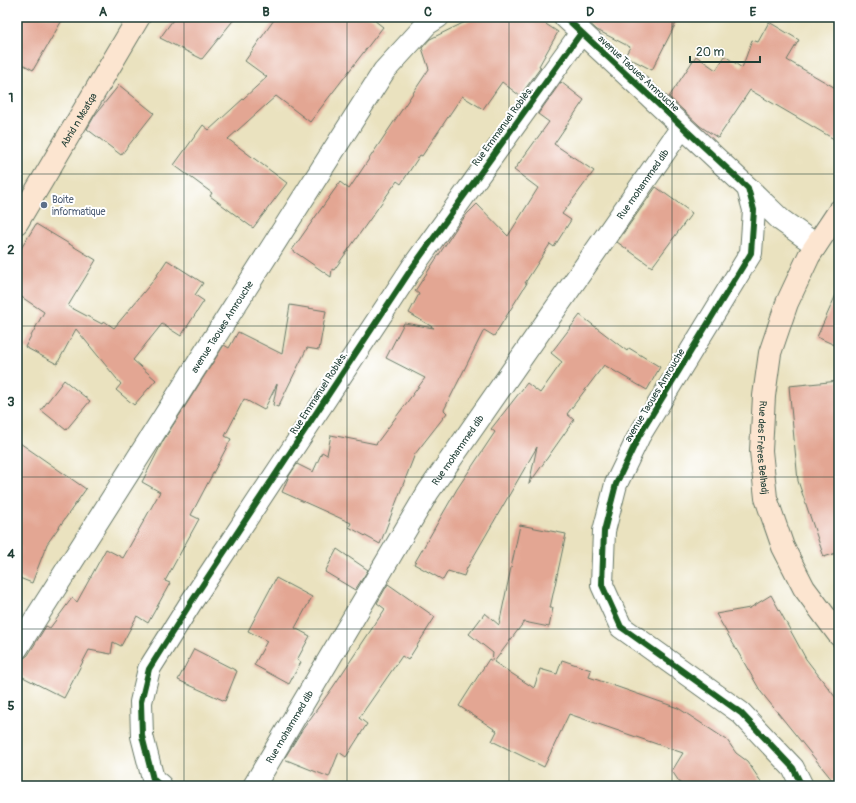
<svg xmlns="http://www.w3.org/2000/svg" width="856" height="803" viewBox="0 0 856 803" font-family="Pangolin,sans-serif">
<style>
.building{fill:#e3a693}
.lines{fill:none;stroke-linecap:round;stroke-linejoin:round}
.minor-casing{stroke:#667765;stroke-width:24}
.secondary-casing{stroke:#667765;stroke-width:24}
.minor{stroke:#fff;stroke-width:22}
.secondary{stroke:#fce5d0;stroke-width:22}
.cycleway-casing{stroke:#fff;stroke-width:8}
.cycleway{stroke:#1b5e20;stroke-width:6}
.grid{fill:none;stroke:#1f3d34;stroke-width:1;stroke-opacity:0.55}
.service-dot{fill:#5c6f8a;stroke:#fff;stroke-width:1.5}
.labels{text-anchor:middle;stroke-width:4;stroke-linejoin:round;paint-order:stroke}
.street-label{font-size:10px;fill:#1f3d34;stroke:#fff}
.service-label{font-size:10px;fill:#4e5e75;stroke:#fff;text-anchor:start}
.neatline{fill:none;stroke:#1f3d34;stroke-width:1.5}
.grid-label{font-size:13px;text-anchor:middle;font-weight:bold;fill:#1f3d34}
</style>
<rect width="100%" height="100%" fill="#fff"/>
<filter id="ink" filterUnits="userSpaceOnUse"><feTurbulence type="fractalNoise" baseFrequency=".025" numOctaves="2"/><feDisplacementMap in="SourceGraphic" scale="8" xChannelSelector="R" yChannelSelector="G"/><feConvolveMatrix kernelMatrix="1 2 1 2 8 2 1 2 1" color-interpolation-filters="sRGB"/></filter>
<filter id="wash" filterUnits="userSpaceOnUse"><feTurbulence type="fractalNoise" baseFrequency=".012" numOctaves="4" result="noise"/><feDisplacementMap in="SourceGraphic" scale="16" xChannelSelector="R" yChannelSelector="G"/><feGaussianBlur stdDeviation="0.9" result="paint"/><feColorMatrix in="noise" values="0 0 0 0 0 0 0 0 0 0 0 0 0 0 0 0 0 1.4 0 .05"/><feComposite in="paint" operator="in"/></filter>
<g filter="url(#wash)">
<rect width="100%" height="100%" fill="#eae2bf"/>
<g id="blocks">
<!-- building -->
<g class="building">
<polygon points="17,17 64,17 33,70 17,61"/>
<polygon points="175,17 236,17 202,59 160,38"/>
<polygon points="276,17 370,17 383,27 310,122 276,96 228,139 287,183 253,228 210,196 212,193 174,165 203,125 209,130 267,77 245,61"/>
<polygon points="480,17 535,17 558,32 539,66 541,67 520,96 502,82 483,109 462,96 422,156 420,155 401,184 397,181 334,270 332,269 331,277 292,250 340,182 349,189 429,69 422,48 430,39 463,23"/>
<polygon points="583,17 664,17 676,23 652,70 625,56 630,47 597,30"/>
<polygon points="769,22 799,40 787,60 839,90 839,142 750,90 718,138 700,126 669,97 696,56 716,70 725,56 742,68 752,40 758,42"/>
<polygon points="561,82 584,100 554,144 594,171 562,214 571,220 554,247 550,244 525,283 527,283 494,336 484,330 444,410 447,413 415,454 380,544 349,527 351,523 282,492 289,476 297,464 313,472 322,452 327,455 331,435 376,444 425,378 386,358 404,323 434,328 409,313 419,294 415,291 457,227 467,214 477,204 508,236 538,188 514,170 549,122 538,114"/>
<polygon points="119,85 154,113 121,155 87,129 95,115"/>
<polygon points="656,187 692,213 652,267 617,242"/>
<polygon points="36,224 96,260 68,306 102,324 104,321 114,328 153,281 167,260 203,283 195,295 204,301 181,336 162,324 133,360 156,380 134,405 116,390 121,384 76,329 57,364 25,347 44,312 17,294 17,255"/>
<polygon points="839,288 839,347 817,337"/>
<polygon points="290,305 326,311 319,350 307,348 278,407 273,405 277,384 264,410 244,399 225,436 231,439 191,515 199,519 165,581 170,583 148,623 137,616 121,646 113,642 111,654 89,650 64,698 17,674 17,660 23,659 28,655 46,626 50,628 72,598 77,602 106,549 123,558 160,492 142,482 163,441 224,345 229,348 238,332 282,354"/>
<polygon points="580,315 627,351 629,348 660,367 647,390 604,365 567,414 574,420 529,484 537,447 467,568 464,576 448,571 443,580 414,564 457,489 495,432 491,429 527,383 540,393 562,362 551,353"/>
<polygon points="64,380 90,401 66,430 41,410"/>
<polygon points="839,381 839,552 824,557 798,481 789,386"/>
<polygon points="17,441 86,489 47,544 32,583 17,577"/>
<polygon points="520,525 566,534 550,608 553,608 549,627 524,622 494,662 534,688 540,669 557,674 562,660 591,670 589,677 678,708 727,740 736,753 747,761 764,786 682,786 672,771 683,753 569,714 544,767 492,741 497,731 459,706 489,659 492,661 493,653 469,634 485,613 499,625"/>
<polygon points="337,549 368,570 355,590 325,572"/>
<polygon points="276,578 312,597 295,628 310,636 297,660 301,662 289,684 254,665 267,641 248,631"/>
<polygon points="388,584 435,617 408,660 402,656 359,718 367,724 346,757 339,752 329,777 284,759 302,730 333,687 385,609 377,603"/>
<polygon points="771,595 806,659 839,702 839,786 837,786 761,692 716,614 750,608"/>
<polygon points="194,649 237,671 225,701 178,680"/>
</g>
</g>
</g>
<g filter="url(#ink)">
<use href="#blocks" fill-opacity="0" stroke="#667765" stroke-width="1"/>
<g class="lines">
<!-- minor casing -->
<g class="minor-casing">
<g id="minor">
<polyline points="565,17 748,188 754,210 751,253 639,436 616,484 604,531 602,585 621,627 741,713 793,768 802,786"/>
<polyline points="748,188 781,220 816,245"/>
<path id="s1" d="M 17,648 L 384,71 L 427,24 L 438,17"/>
<polyline points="161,786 153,779 142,736 141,702 149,669 190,604 412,268 581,33"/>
<path id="s2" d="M 254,786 L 428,492 L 682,127"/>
</g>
</g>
<!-- secondary casing -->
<g class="secondary-casing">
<g id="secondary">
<path id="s3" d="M 839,211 L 809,256 L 787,303 L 770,353 L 764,396 L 761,451 L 766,498 L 783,547 L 804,588 L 839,635"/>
<path id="s4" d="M 17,223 L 139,17"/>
</g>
</g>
<!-- minor -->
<use href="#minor" class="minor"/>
<!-- secondary -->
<use href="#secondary" class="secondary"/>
<!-- cycleway casing -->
<g class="cycleway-casing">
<g id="cycleway">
<polyline points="565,17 748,188 754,210 751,253 639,436 616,484 604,531 602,585 621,627 741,713 793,768 802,786"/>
<polyline points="161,786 153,779 142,736 141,702 149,669 190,604 412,268 581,33"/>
</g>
</g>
<!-- cycleway -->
<use href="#cycleway" class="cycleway"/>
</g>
</g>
<!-- grid -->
<path class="grid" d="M 184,17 L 184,786M 347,17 L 347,786M 509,17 L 509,786M 672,17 L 672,786M 17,174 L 839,174M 17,326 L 839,326M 17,477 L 839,477M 17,629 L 839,629"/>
<!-- markers -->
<circle class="service-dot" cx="44" cy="205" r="4"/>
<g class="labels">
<!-- street labels -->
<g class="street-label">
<text transform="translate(639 73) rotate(43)" y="4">avenue Taoues Amrouche</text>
<text dy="4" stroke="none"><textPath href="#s4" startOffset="120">Abrid n Mɛatqa</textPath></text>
<text transform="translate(502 126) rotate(-54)" y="4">Rue Emmanuel Roblès.</text>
<text dy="4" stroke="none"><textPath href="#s2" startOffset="717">Rue mohammed dib</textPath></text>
<text dy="4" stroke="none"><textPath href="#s1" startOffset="381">avenue Taoues Amrouche</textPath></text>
<text transform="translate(318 393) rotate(-57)" y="4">Rue Emmanuel Roblès.</text>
<text transform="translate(654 395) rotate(-59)" y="4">avenue Taoues Amrouche</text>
<text dy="4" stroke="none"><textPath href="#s3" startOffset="254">Rue des Frères Belhadj</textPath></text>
<text dy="4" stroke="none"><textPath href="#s2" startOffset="393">Rue mohammed dib</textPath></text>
<text dy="4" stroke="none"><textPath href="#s2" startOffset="69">Rue mohammed dib</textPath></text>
</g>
<!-- service labels -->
<g class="service-label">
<text x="52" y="203">Boite<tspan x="52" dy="12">informatique</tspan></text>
</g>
</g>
<!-- margin -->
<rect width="856" height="803" fill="none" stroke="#fff" stroke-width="44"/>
<!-- scale -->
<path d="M690 56v6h70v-6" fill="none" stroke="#1f3d34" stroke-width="2"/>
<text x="696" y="56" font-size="12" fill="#1f3d34" stroke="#ffffff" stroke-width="3" paint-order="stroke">20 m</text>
<rect x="22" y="22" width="812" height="759" class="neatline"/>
<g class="grid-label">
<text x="103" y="16">A</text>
<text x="266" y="16">B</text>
<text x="428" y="16">C</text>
<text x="590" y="16">D</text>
<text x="753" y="16">E</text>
<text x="11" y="102">1</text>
<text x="11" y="254">2</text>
<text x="11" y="406">3</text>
<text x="11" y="558">4</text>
<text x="11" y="710">5</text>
</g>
</svg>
